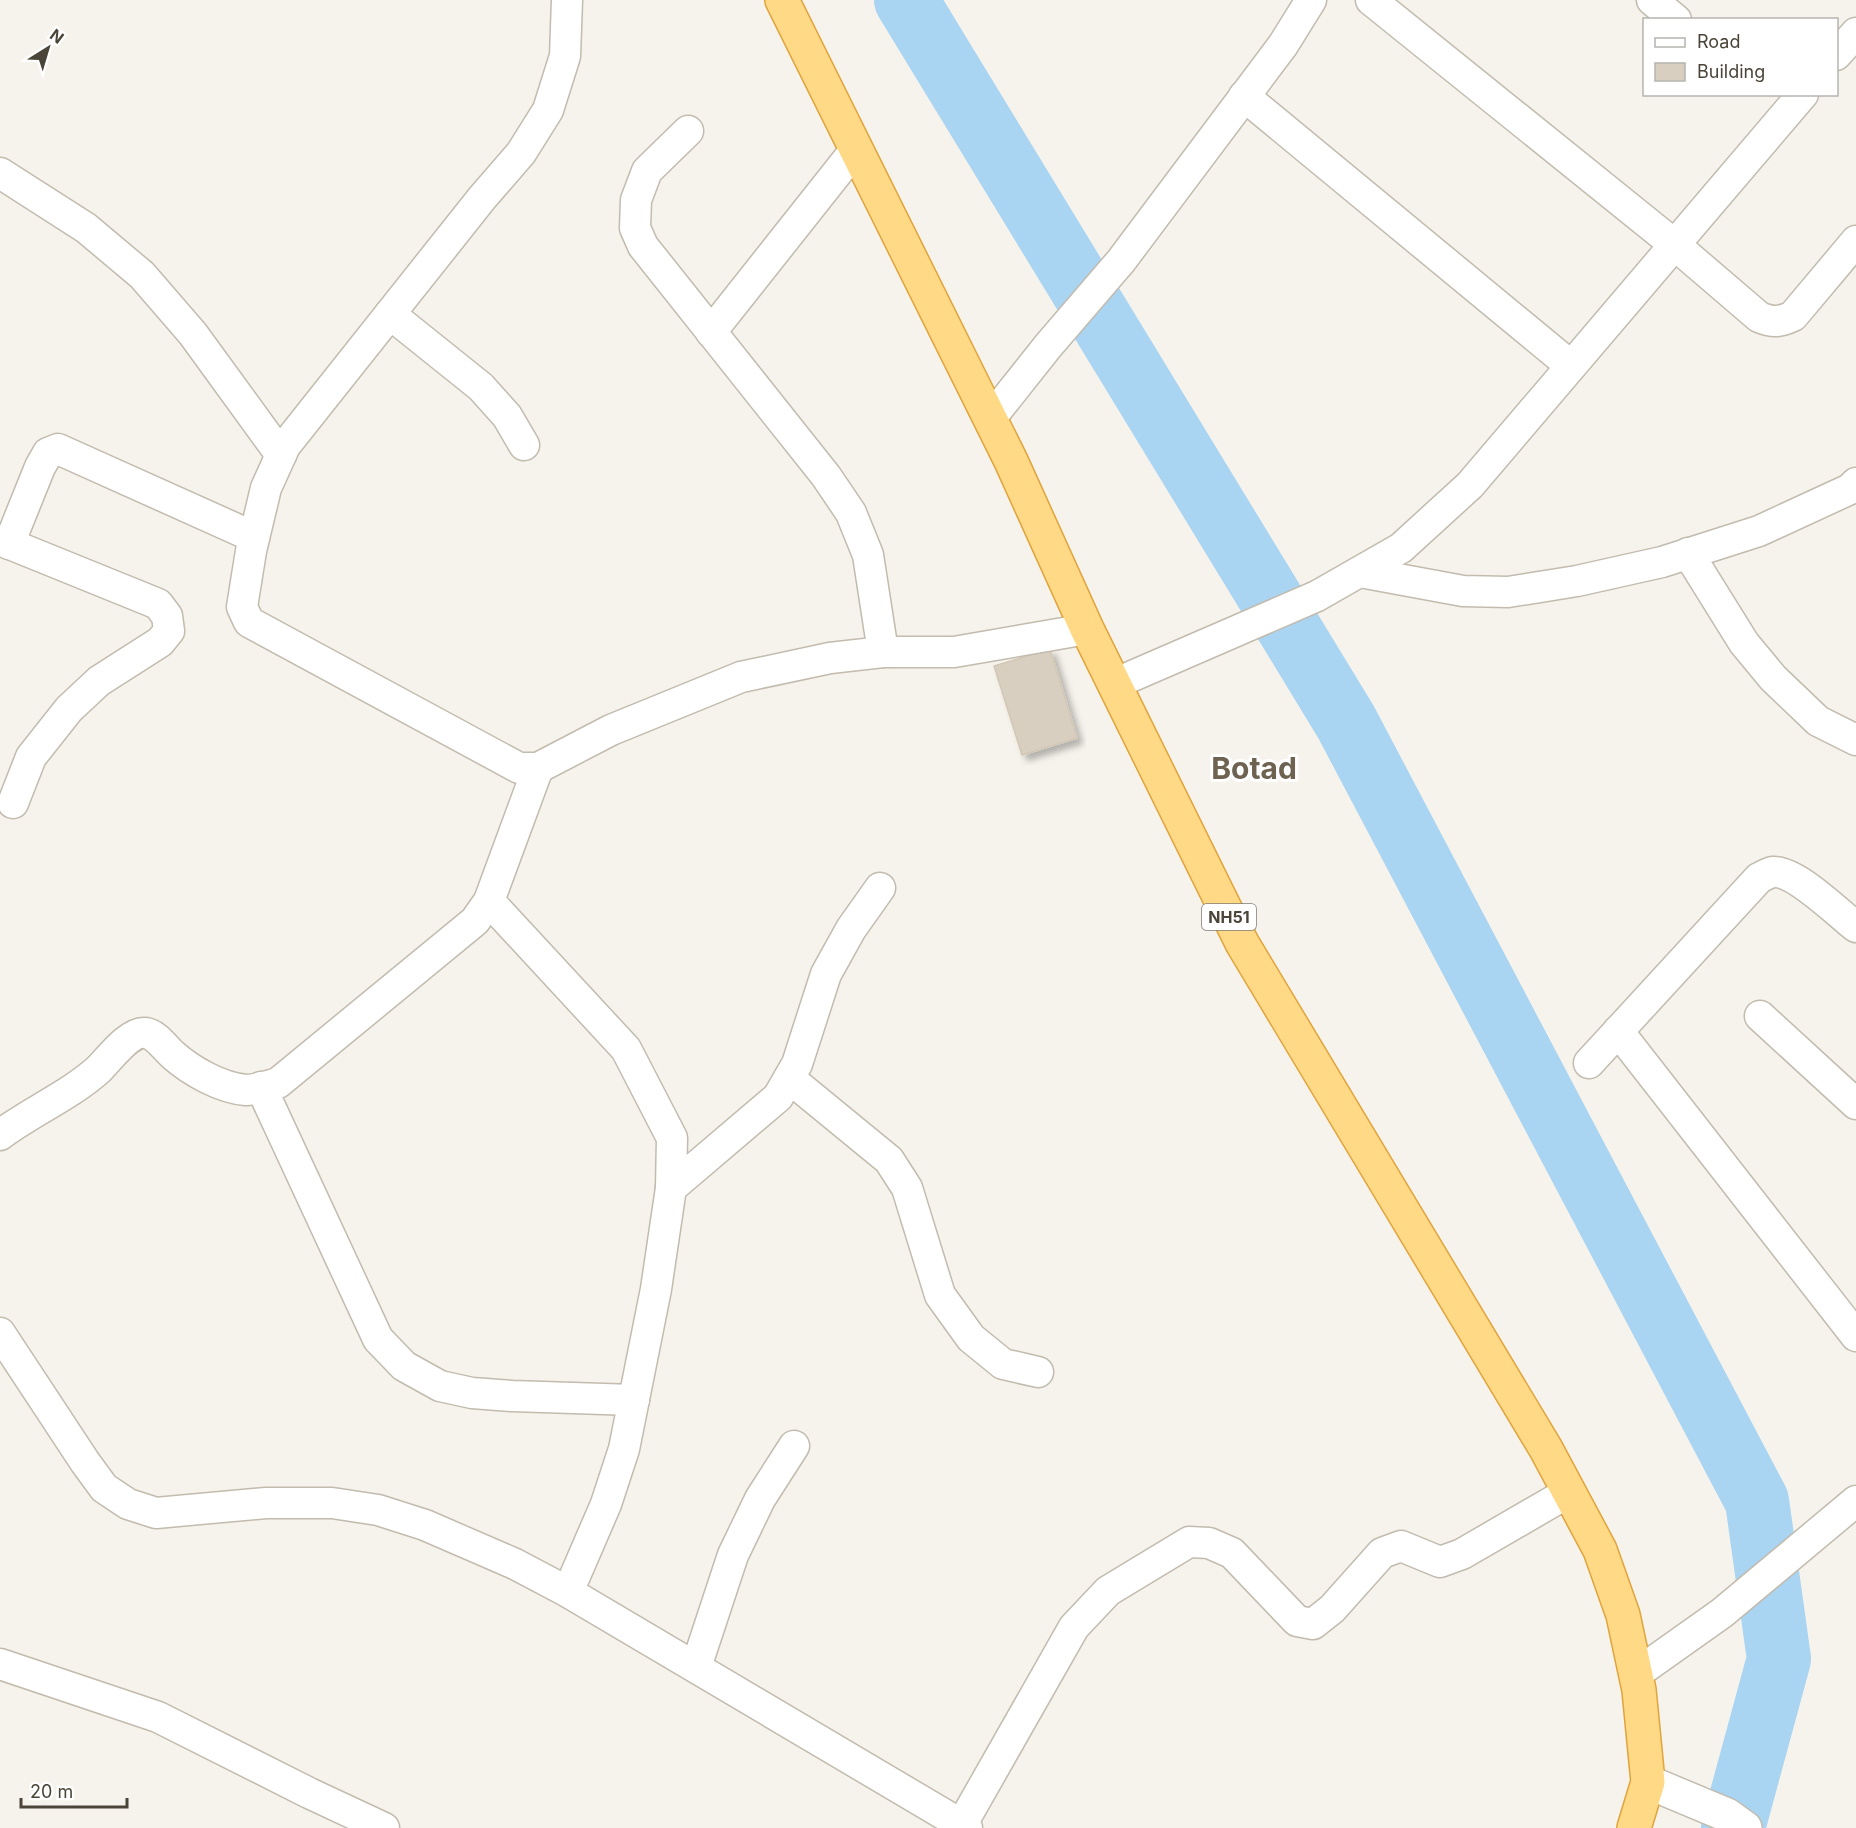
<svg xmlns="http://www.w3.org/2000/svg" width="1856" height="1828" viewBox="0 0 1856 1828" font-family="Inter,sans-serif">
<style>
.lines{fill:none;stroke-linecap:round;stroke-linejoin:round}
.river{stroke:#a9d4f2;stroke-width:64}
.building{fill:#d8cfc1;stroke:#d3c7b4;stroke-width:1.5;filter:url(#shadow)}
.minor-casing{stroke:#c2bbae;stroke-width:33}
.tertiary-casing{stroke:#c2bbae;stroke-width:36}
.trunk-casing{stroke:#e0a43c;stroke-width:36}
.minor{stroke:#fff;stroke-width:30}
.tertiary{stroke:#fff;stroke-width:33}
.trunk{stroke:#ffd985;stroke-width:33}
.labels{text-anchor:middle;stroke-width:6;stroke-linejoin:round;paint-order:stroke}
.shield{fill:#fff;stroke:#817c74;stroke-width:1.5}
.shield-label{font-size:16px;font-weight:bold;fill:#4b4439}
.town-label{font-size:30px;font-weight:bold;fill:#6e6250;stroke:#fff}
</style>
<defs>
<filter id="shadow"><feDropShadow dx="5.5" dy="5.5" stdDeviation="3" flood-color="#0004"/></filter>
</defs>
<rect width="100%" height="100%" fill="#f6f3ec"/>
<g class="lines">
<!-- river -->
<polyline class="river" points="906,0 1346,722 1757,1501 1779,1659 1733,1828"/>
</g>
<!-- building -->
<polygon class="building" points="1050,649 1077,738 1022,755 994,666"/>
<g class="lines">
<!-- minor casing -->
<g class="minor-casing">
<g id="minor">
<polyline points="567,0 565,56 548,110 521,153 482,198 285,446 266,488 251,551 242,607 249,622 519,768 538,768 611,730 741,677 830,658 883,652 954,652 1087,629"/>
<path d="M 1371,0 L 1675,245 L 1759,317 C 1773,323 1780,322 1793,316 L 1856,241"/>
<polyline points="1652,0 1676,20"/>
<polyline points="1836,55 1856,33"/>
<polyline points="1244,96 1571,366"/>
<polyline points="688,131 647,171 636,200 635,228 643,246 826,476 851,513 868,555 883,652"/>
<polyline points="0,173 86,228 142,275 193,334 281,455"/>
<polyline points="390,314 481,387 507,416 524,445"/>
<polyline points="711,332 856,149"/>
<polyline points="990,419 1048,346 1121,261 1283,45 1311,0"/>
<polyline points="0,540 158,604 167,616 169,631 160,642 99,681 69,709 31,757 13,803"/>
<polyline points="9,544 40,467 48,453 58,449 254,537"/>
<polyline points="1688,553 1744,643 1773,678 1818,721 1856,740"/>
<polyline points="1360,572 1463,591 1508,592 1577,581 1662,562 1759,531 1850,489 1856,483"/>
<polyline points="1114,684 1317,596 1401,548 1470,485 1803,94"/>
<polyline points="489,901 626,1049 672,1138 671,1188 656,1289 624,1449 606,1504 568,1592"/>
<polyline points="1760,1016 1856,1104"/>
<polyline points="1618,1031 1856,1336"/>
<path d="M 1589,1063 L 1759,878 C 1763,876 1768,873 1773,872 C 1795,870 1838,913 1856,927"/>
<polyline points="789,1078 889,1160 907,1188 940,1295 971,1338 1003,1364 1038,1372"/>
<polyline points="261,1087 378,1339 404,1366 440,1386 472,1393 512,1396 634,1400"/>
<path d="M 0,1135 C 32,1111 69,1096 99,1069 C 109,1059 130,1031 145,1033 C 156,1034 165,1048 173,1055 C 191,1071 221,1088 246,1090 C 256,1090 268,1086 278,1083 L 475,921 L 489,901 L 538,768"/>
<polyline points="671,1188 778,1097 797,1064 826,974 851,929 880,888"/>
<polyline points="0,1333 85,1462 104,1488 128,1504 156,1513 266,1503 332,1503 378,1510 425,1525 515,1564 568,1592 967,1828"/>
<polyline points="0,1664 158,1717 309,1793 384,1828"/>
<polyline points="696,1667 733,1555 760,1499 794,1446"/>
<polyline points="1636,1674 1722,1613 1856,1501"/>
<polyline points="962,1824 1074,1627 1108,1591 1189,1542 1209,1543 1232,1553 1297,1621 1313,1624 1332,1609 1382,1553 1401,1546 1440,1562 1462,1554 1569,1492"/>
</g>
</g>
<!-- tertiary casing -->
<g class="tertiary-casing">
<polyline id="tertiary" points="1648,1782 1727,1815 1745,1828"/>
</g>
<!-- trunk casing -->
<g class="trunk-casing">
<polyline id="trunk" points="782,0 1011,461 1087,629 1242,943 1546,1449 1600,1550 1623,1615 1639,1690 1648,1782 1634,1828"/>
</g>
<!-- minor -->
<use href="#minor" class="minor"/>
<!-- tertiary -->
<use href="#tertiary" class="tertiary"/>
<!-- trunk -->
<use href="#trunk" class="trunk"/>
</g>
<g class="labels">
<!-- shield labels -->
<rect class="shield" x="1202" y="904" width="54" height="26" rx="4.5"/>
<g class="shield-label">
<text x="1229" y="923">NH51</text>
</g>
<!-- town labels -->
<g class="town-label">
<text x="1254" y="779">Botad</text>
</g>
</g>
<!-- legend -->
<rect x="1643" y="18" width="195" height="78" fill="#ffffff" stroke="#b7b4b0" stroke-width="1.5"/>
<rect x="1655" y="38" width="30" height="9" fill="#ffffff" stroke="#b7b4b0" stroke-width="1.5"/>
<text x="1697" y="48" font-size="18" fill="#4b4439">Road</text>
<rect x="1655" y="63" width="30" height="18" fill="#d8cfc1" stroke="#b7b4b0" stroke-width="1.5"/>
<text x="1697" y="78" font-size="18" fill="#4b4439">Building</text>
<!-- north arrow -->
<g transform="translate(48 48) rotate(37)" stroke="#ffffff" stroke-width="4.5" paint-order="stroke">
<path d="M0-4.5L10 22L0 15L-10 22Z" fill="#4b4439"/>
<text y="-9" font-size="16" font-weight="bold" text-anchor="middle" fill="#4b4439">N</text>
</g>
<!-- scale -->
<path d="M21 1798v9h106v-9" fill="none" stroke="#4b4439" stroke-width="3"/>
<text x="30" y="1798" font-size="18" fill="#4b4439" stroke="#ffffff" stroke-width="4.5" paint-order="stroke">20 m</text>
</svg>
